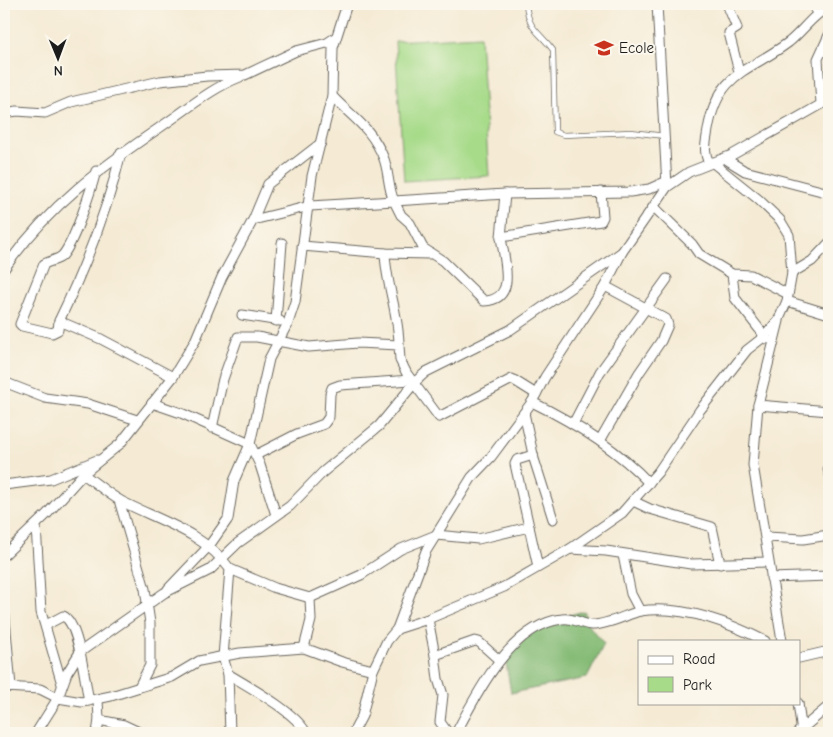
<svg xmlns="http://www.w3.org/2000/svg" width="833" height="737" viewBox="0 0 833 737" font-family="'Comic Neue',sans-serif">
<style>
.green{fill:#a7db8a;stroke:#627c53}
.forest{fill:#85bb76;stroke:#506c49}
.lines{fill:none;stroke-linecap:round;stroke-linejoin:round}
.lane-casing{stroke:#68645d;stroke-width:6}
.street-casing{stroke:#68645d;stroke-width:11}
.lane{stroke:#fff;stroke-width:4.5}
.street{stroke:#fff;stroke-width:9}
.labels{text-anchor:middle;stroke-width:4;stroke-linejoin:round;paint-order:stroke}
.poi-label{font-size:15px;fill:#1c1c1c;stroke:#fbf7ec;text-anchor:start}
</style>
<rect width="100%" height="100%" fill="#fbf7ec"/>
<filter id="ink" filterUnits="userSpaceOnUse"><feTurbulence type="fractalNoise" baseFrequency=".02" numOctaves="2"/><feDisplacementMap in="SourceGraphic" scale="10" xChannelSelector="R" yChannelSelector="G"/><feConvolveMatrix kernelMatrix="1 2 1 2 8 2 1 2 1" color-interpolation-filters="sRGB"/></filter>
<filter id="wash" filterUnits="userSpaceOnUse"><feTurbulence type="fractalNoise" baseFrequency=".0096" numOctaves="4" result="noise"/><feDisplacementMap in="SourceGraphic" scale="20" xChannelSelector="R" yChannelSelector="G"/><feGaussianBlur stdDeviation="1.12" result="paint"/><feColorMatrix in="noise" values="0 0 0 0 0 0 0 0 0 0 0 0 0 0 0 0 0 1.4 0 .05"/><feComposite in="paint" operator="in"/></filter>
<g filter="url(#wash)">
<rect width="100%" height="100%" fill="#f5ebd5"/>
<!-- green -->
<polygon class="green" points="480,36 489,176 404,181 395,41"/>
<!-- forest -->
<polygon class="forest" points="584,611 587,623 604,644 587,678 511,693 505,657 545,622"/>
</g>
<g filter="url(#ink)">
<g class="lines">
<!-- lane casing -->
<g class="lane-casing">
<path id="lane" d="M 526,4 C 529,31 538,30 553,50 L 555,132 L 564,135 L 631,132 L 665,136"/>
</g>
<!-- street casing -->
<g class="street-casing">
<g id="street">
<polyline points="657,4 667,186"/>
<polyline points="727,4 737,28 729,33 739,72"/>
<polyline points="813,4 817,14"/>
<path d="M 332,96 C 353,118 372,128 384,159 C 389,173 388,188 394,201 L 505,194 L 630,192 L 649,189 L 667,181"/>
<polyline points="821,104 818,59 829,35"/>
<polyline points="4,113 17,111 45,113 71,102 160,81 207,76 245,75 296,51 327,43 336,37"/>
<path d="M 121,153 C 107,212 85,267 59,321 L 101,339 L 173,377"/>
<polyline points="724,158 745,171 829,193"/>
<path d="M 709,163 C 703,151 706,143 708,130 C 718,71 749,72 789,42 C 803,31 813,14 829,7"/>
<polyline points="505,194 501,237 601,221 603,217 601,192"/>
<polyline points="654,207 692,244 699,254 732,274 751,275 788,294"/>
<path d="M 253,220 L 310,206 L 394,201 L 401,215 L 410,223 L 423,248 L 443,261 L 484,301 C 518,300 504,260 501,237"/>
<polyline points="302,246 385,253 429,254"/>
<path d="M 385,253 C 386,285 399,314 399,345"/>
<path d="M 4,269 C 51,203 99,169 165,124 C 190,107 212,88 240,77"/>
<polyline points="792,273 812,261 829,243"/>
<polyline points="732,274 735,298 767,339"/>
<polyline points="787,301 829,314"/>
<polyline points="242,315 280,321"/>
<path d="M 59,321 L 58,330 L 52,333 L 22,326 L 20,324 L 44,264 C 49,261 58,260 62,256 C 74,243 91,190 96,171"/>
<polyline points="276,321 282,243"/>
<polyline points="779,321 758,405 753,465 782,641"/>
<polyline points="4,382 45,398 88,404 137,420"/>
<path d="M 532,402 C 575,423 616,448 649,483"/>
<polyline points="152,403 181,413 250,444 260,465 276,515"/>
<polyline points="758,405 829,411"/>
<polyline points="524,413 534,459 553,519"/>
<polyline points="573,424 600,372 667,279"/>
<polyline points="212,428 223,379 238,337 257,337 309,347 358,343 399,345 400,360 407,374 439,417 512,379 536,394"/>
<polyline points="600,441 639,373 661,341 668,325 666,319 605,286"/>
<polyline points="256,455 297,434 324,424 329,417 330,394 332,388 340,385 411,380"/>
<polyline points="533,455 517,460 515,464 538,567"/>
<polyline points="828,469 829,473"/>
<path d="M 83,474 C 96,483 108,494 121,501 C 160,521 203,532 230,569 L 223,657 L 228,674 L 230,733"/>
<polyline points="4,485 51,479 97,460"/>
<polyline points="119,500 145,589 150,623 150,665 139,687"/>
<polyline points="633,501 650,509 712,527 720,564"/>
<polyline points="36,525 41,612 62,684"/>
<polyline points="767,537 803,539 829,535"/>
<polyline points="570,549 606,551 691,564 768,562"/>
<polyline points="4,555 47,514 83,474 120,444 173,377 195,341 222,277 253,220 268,184 321,143"/>
<path d="M 623,555 L 631,594 L 640,611 C 681,605 728,622 765,641"/>
<polyline points="230,569 275,588 310,598 361,575 401,549 436,535 478,539 529,527"/>
<polyline points="771,578 829,576"/>
<polyline points="168,589 209,546 228,519 234,481 250,444 269,359 288,323 295,302 312,176 332,96 333,48 347,4"/>
<polyline points="4,608 11,687"/>
<polyline points="428,619 435,655"/>
<path d="M 46,625 L 63,616 C 79,622 85,683 89,701"/>
<polyline points="397,629 428,619 504,587 570,549 622,513 658,472 700,410 747,350 765,336 779,319 787,301 792,273 789,235 780,220 758,199 712,162"/>
<polyline points="304,648 311,620 310,598"/>
<polyline points="799,658 829,651"/>
<path d="M 228,674 C 248,686 297,713 306,733"/>
<polyline points="4,687 40,689 58,698 82,702 111,696 172,677 199,661 240,653 304,648 342,662 373,670"/>
<polyline points="798,703 802,733"/>
<polyline points="99,720 124,725 141,733"/>
<polyline points="36,733 58,698 67,673 80,652 164,593 210,570 238,543 290,506 323,472 379,426 416,381 426,372 510,330 622,252"/>
<polyline points="97,733 99,720 98,699"/>
<polyline points="353,733 362,716 373,670 387,641 397,629 426,551 472,477 491,457 532,402 545,377 605,286 622,252 667,187 689,172 732,155 829,100"/>
<polyline points="448,733 440,722 443,695 438,679 435,655 475,641 479,642 499,660"/>
<path d="M 456,733 C 477,693 511,625 562,619 C 574,617 582,625 592,625 C 607,625 626,615 640,611"/>
<polyline points="797,733 829,706"/>
</g>
</g>
<!-- lane -->
<use href="#lane" class="lane"/>
<!-- street -->
<use href="#street" class="street"/>
</g>
</g>
<!-- icons -->
<defs>
<g id="school-bare" transform="scale(1.5)"><path d="M0-5L7-2L0 1L-7-2ZM-4 1L0 2.5L4 1V4Q0 6-4 4Z" fill="#c8321e" stroke="#fbf7ec" stroke-width="2.5" paint-order="stroke"/></g>
</defs>
<g fill-rule="evenodd">
<use href="#school-bare" x="604" y="48"/>
</g>
<g class="labels">
<!-- poi labels -->
<g class="poi-label">
<text x="619" y="53">Ecole</text>
</g>
</g>
<!-- margin -->
<rect width="833" height="737" fill="none" stroke="#fbf7ec" stroke-width="20"/>
<!-- legend -->
<rect x="638" y="640" width="162" height="65" fill="#fbf7ec" stroke="#a29f99"/>
<rect x="648" y="656" width="25" height="8" fill="#ffffff" stroke="#a29f99"/>
<text x="683" y="664" font-size="15" fill="#1c1c1c">Road</text>
<rect x="648" y="677" width="25" height="15" fill="#a7db8a" stroke="#a29f99"/>
<text x="683" y="690" font-size="15" fill="#1c1c1c">Park</text>
<!-- north arrow -->
<g transform="translate(58 58) rotate(179)" stroke="#fbf7ec" stroke-width="4" paint-order="stroke">
<path d="M0-4L9 19L0 12L-9 19Z" fill="#1c1c1c"/>
<text y="-8" font-size="14" font-weight="bold" text-anchor="middle" fill="#1c1c1c">N</text>
</g>
</svg>
